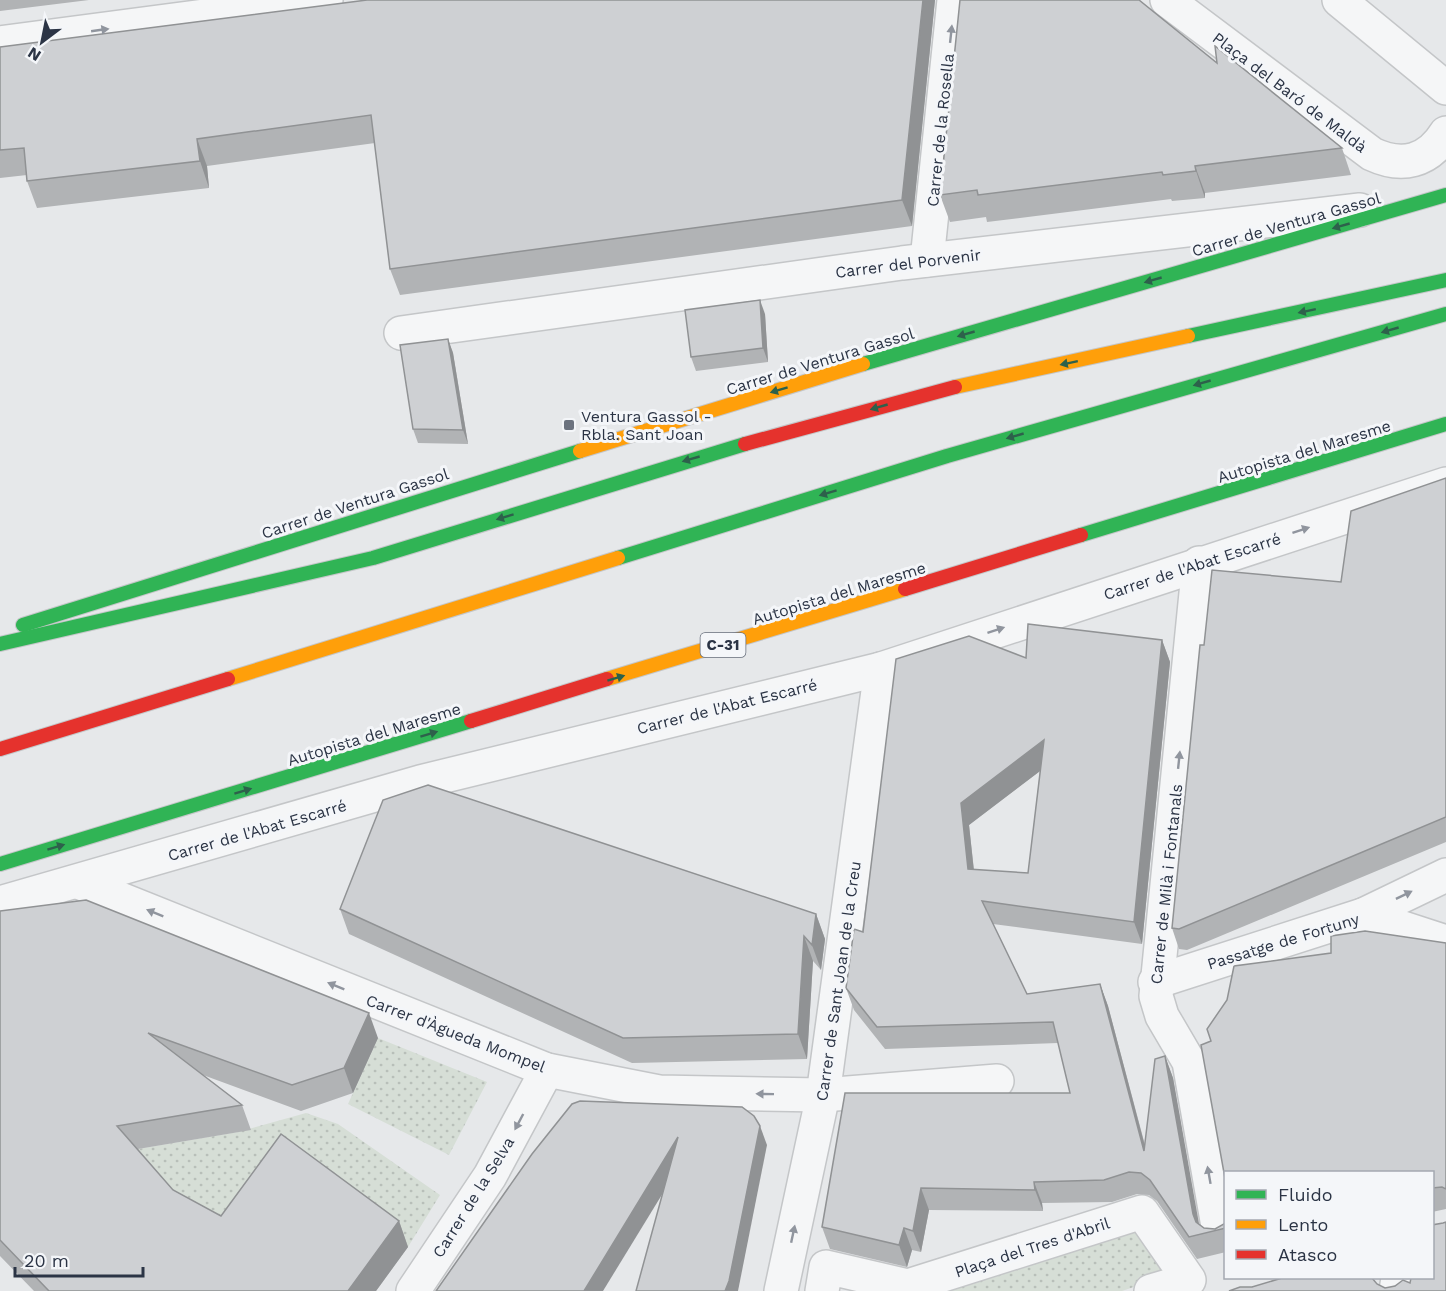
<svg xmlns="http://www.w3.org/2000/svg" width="1446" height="1291" viewBox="0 0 1446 1291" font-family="'Work Sans',sans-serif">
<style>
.grass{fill:url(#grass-dots)}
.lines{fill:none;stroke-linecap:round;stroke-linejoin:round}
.street-casing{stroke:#c4c6c8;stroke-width:36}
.fast-casing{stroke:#c4c6c8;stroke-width:16}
.slow-casing{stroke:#c4c6c8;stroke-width:16}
.jam-casing{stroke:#c4c6c8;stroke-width:16}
.street{stroke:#f5f6f7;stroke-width:33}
.fast{stroke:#30b455;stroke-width:14}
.slow{stroke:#ff9f0a;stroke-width:14}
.jam{stroke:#e5322d;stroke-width:14}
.wall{fill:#b1b3b5;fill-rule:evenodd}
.shaded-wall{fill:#909294}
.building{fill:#ced0d3;stroke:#909294;stroke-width:1.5;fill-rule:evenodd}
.oneway{fill:#90959e}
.oneway2{fill:#2d614b}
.poi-dot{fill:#6c737f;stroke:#f4f6f9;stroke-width:2}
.labels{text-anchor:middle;stroke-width:6;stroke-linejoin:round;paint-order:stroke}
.shield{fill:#f4f6f9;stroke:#676e7b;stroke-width:1.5}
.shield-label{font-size:15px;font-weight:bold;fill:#2b3445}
.street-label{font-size:16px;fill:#2b3445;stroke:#f4f6f9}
.poi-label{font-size:16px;fill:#2b3445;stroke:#f4f6f9;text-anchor:start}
</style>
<defs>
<pattern id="grass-dots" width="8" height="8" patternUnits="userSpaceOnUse" patternTransform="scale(1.5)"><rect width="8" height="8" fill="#d6ded6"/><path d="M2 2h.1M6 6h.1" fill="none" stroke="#b8bfb9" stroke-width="1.8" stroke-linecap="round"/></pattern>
</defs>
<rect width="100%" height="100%" fill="#e6e8ea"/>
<!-- grass -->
<g class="grass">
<polygon points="378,1038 487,1082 449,1155 348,1104"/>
<polygon points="306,1113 338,1124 440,1195 408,1247 351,1206 230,1241 126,1151 238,1132"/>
<polygon points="1143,1221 1175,1273 1122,1291 944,1291"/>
</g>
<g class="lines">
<!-- street casing -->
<g class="street-casing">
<g id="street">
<path d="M 1167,0 L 1372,154 C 1402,168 1428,162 1446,133"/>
<polyline points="1339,0 1446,88"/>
<polyline points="0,43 326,0"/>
<polyline points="927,260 954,0"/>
<polyline points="401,333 902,263 1360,210"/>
<polyline points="1199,563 1156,996 1162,1016 1189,1062 1219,1232"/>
<polyline points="78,882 547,1070 659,1092 823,1095 997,1081"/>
<polyline points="0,903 420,782 881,669 1446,484"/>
<polyline points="1363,915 1446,942"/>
<polyline points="1155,982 1363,915 1446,875"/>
<polyline points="413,1291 490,1176 547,1070"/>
<polyline points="781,1291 823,1095 881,669"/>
<polyline points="822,1291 826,1267 908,1286 1142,1212 1189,1280 1151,1291"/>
<polyline points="1396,1291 1398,1278"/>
</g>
</g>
<!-- fast casing -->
<g class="fast-casing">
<g id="fast">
<polyline points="1188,336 1446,280"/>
<polyline points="863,364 1446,195"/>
<polyline points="1081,535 1446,424"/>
<polyline points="618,558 947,456 1446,314"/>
<polyline points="23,625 580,451"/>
<polyline points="0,644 373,558 745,444"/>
<polyline points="0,864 471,721"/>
</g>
</g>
<!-- slow casing -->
<g class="slow-casing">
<g id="slow">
<polyline points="955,387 1188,336"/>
<polyline points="580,451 863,364"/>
<polyline points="228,679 618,558"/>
<polyline points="607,679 905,589"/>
</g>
</g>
<!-- jam casing -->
<g class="jam-casing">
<g id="jam">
<polyline points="745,444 955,387"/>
<polyline points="905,589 1081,535"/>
<polyline points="471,721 607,679"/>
<polyline points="0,749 228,679"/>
</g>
</g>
<!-- street -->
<use href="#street" class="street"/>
<!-- fast -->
<use href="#fast" class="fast"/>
<!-- slow -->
<use href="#slow" class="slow"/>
<!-- jam -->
<use href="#jam" class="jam"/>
</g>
<!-- wall -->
<g class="wall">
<polygon points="0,0 89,0 0,11"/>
<polygon points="367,0 935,0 912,226 400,295 390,269 375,143 207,166 209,188 37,208 27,181 27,175 0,178 0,47"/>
<polygon points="1217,63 1342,148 1351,175 1205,193 1205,198 1172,201 1171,199 987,222 986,217 950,222 940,195"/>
<polygon points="765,314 768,362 696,371 691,357"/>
<polygon points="448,339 453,353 468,444 418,443 413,429"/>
<polygon points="1446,478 1446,842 1187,950 1179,949 1172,928 1204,645 1341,582"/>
<path d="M 1162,640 L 1170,662 L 1142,944 L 993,924 L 1027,994 L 1100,984 L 1108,1006 L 1145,1145 L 1165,1056 L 1173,1078 L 1198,1223 L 1204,1228 L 1215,1229 L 1224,1224 L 1226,1221 L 1226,1252 L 1197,1259 L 1157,1201 L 1149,1195 L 1137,1194 L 1112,1202 L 1042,1203 L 1043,1211 L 929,1210 L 921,1252 L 912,1250 L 907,1267 L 830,1249 L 822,1227 L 1070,1093 L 1058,1043 L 885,1049 L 854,1010 L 846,988 L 863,932 L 1026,658 ZM 1040,771 L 1028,873 L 974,870 L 969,825 Z"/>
<polygon points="340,909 816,914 825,939 821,970 813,961 807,1059 632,1063 349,934"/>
<polygon points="0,911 378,1038 353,1093 301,1111 203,1075 242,1105 251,1130 138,1149 173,1190 221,1216 399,1221 408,1247 376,1291 34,1291 0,1256"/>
<polygon points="1446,943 1446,1209 1432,1212 1432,1173 1211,1041"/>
</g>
<!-- shaded-wall -->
<g class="shaded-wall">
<polygon points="923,0 935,0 912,226 902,200"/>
<polygon points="197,139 207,166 209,188 200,161"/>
<polygon points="1195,166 1205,193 1205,198 1196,171"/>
<polygon points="760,300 765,314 768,362 763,348"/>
<polygon points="448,339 453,353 468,444 463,430"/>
<polygon points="1162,640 1170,662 1142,944 1134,922"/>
<polygon points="1044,740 1052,762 969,825 976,891 968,869 961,803"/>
<polygon points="816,914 825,939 821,970 812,945"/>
<polygon points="804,936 813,961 807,1059 798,1034"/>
<polygon points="1100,984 1108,1006 1152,1173 1144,1151"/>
<polygon points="369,1013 378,1038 353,1093 344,1068"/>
<polygon points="1165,1056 1173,1078 1201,1235 1193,1214"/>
<polygon points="760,1126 767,1145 738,1291 725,1291"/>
<polygon points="678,1137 685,1157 603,1291 584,1291"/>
<polygon points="1034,1182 1042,1203 1043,1211 1035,1190"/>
<polygon points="921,1188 929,1210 921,1252 913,1231"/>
<polygon points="399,1221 408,1247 376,1291 348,1291"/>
<polygon points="904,1228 912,1250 907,1267 899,1245"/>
</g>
<!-- building -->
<g class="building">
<polygon points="367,0 923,0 902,200 390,269 371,115 197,139 200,161 27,181 24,148 0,150 0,47"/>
<polygon points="960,0 1139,0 1217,63 1215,46 1342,148 1195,166 1196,171 1163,175 1162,172 978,195 977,190 940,195"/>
<polygon points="760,300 763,348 691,357 685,310"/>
<polygon points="448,339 463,430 413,429 400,345"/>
<polygon points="1446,478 1446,817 1179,929 1172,928 1200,645 1204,645 1212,570 1341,582 1351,511"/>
<path d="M 1028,624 L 1162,640 L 1134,922 L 982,901 L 1027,994 L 1100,984 L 1144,1151 L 1155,1059 L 1165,1056 L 1193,1214 L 1196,1222 L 1204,1228 L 1215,1229 L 1224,1224 L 1226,1221 L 1226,1228 L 1189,1237 L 1150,1180 L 1141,1173 L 1129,1172 L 1104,1180 L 1034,1182 L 1035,1190 L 921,1188 L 913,1231 L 904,1228 L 899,1245 L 822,1227 L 845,1093 L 1070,1093 L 1053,1022 L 877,1027 L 846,988 L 854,929 L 863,932 L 896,659 L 969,636 L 1026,658 ZM 1044,740 L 1028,873 L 968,869 L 961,803 Z"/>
<polygon points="428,785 816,914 812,945 804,936 798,1034 623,1038 340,909 383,800"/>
<polygon points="86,900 369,1013 344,1068 292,1085 148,1033 242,1105 117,1126 173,1190 221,1216 281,1134 399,1221 348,1291 49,1291 0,1240 0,911"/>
<polygon points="1365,931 1446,943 1446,1189 1442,1187 1432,1188 1432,1173 1226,1173 1226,1184 1201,1045 1211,1041 1207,1029 1227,1000 1234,966 1331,953 1331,936"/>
<polygon points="580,1101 742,1107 754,1116 760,1126 729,1281 725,1291 636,1291 678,1137 584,1291 436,1291 532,1154 572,1104"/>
<polygon points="1446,1222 1446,1291 1229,1291 1240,1287 1252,1287 1282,1278 1372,1278 1377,1284 1385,1288 1395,1286 1403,1280 1410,1283 1411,1278 1432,1278 1432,1225 1443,1223"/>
</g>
<!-- one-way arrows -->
<defs><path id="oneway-solid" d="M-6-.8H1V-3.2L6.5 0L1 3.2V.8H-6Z" transform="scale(1.5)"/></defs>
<g class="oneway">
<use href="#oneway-solid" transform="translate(100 30) rotate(-8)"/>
<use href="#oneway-solid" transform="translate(951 34) rotate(-84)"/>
<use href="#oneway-solid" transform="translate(1301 530) rotate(-18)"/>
<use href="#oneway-solid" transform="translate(996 630) rotate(-18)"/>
<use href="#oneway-solid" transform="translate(1179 760) rotate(-84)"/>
<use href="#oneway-solid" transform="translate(1404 895) rotate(-26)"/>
<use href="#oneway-solid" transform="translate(155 913) rotate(-158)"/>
<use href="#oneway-solid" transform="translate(336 986) rotate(-158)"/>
<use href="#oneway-solid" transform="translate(765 1094) rotate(-179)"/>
<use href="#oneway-solid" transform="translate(519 1122) rotate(118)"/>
<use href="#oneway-solid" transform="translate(1209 1175) rotate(-100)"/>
<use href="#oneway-solid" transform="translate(793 1234) rotate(-78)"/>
</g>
<g class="oneway2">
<use href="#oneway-solid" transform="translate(1341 226) rotate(164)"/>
<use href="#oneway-solid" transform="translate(1153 280) rotate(164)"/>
<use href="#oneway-solid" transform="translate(1307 311) rotate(168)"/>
<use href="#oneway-solid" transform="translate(1390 330) rotate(164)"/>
<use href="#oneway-solid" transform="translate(966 334) rotate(164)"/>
<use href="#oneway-solid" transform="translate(1069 363) rotate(168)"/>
<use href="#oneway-solid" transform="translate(1202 383) rotate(164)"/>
<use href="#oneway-solid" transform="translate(779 390) rotate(163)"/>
<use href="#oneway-solid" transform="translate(879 407) rotate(164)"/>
<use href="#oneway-solid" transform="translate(1015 436) rotate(164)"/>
<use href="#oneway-solid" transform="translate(691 459) rotate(164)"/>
<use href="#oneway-solid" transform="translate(828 493) rotate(163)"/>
<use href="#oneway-solid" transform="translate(505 517) rotate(163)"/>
<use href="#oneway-solid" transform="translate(616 678) rotate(-17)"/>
<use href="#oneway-solid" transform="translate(429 734) rotate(-17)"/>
<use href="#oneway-solid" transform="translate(243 791) rotate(-17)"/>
<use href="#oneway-solid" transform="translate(56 847) rotate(-17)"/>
</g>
<!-- markers -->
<rect class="poi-dot" x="563" y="419" width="12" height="12" rx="3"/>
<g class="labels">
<!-- shield labels -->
<rect class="shield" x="700.5" y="633" width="45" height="24" rx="4.5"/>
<g class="shield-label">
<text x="723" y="650">C-31</text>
</g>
<!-- street labels -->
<g class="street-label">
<text transform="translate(1290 92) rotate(37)" y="6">Plaça del Baró de Maldà</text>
<text transform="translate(940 130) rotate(-84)" y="6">Carrer de la Rosella</text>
<text transform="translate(1286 224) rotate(-16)" y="6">Carrer de Ventura Gassol</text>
<text transform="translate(908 263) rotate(-7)" y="6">Carrer del Porvenir</text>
<text transform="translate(820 361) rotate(-17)" y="6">Carrer de Ventura Gassol</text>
<text transform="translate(1304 451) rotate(-17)" y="6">Autopista del Maresme</text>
<text transform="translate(355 503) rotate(-18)" y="6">Carrer de Ventura Gassol</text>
<text transform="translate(1192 566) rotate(-18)" y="6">Carrer de l'Abat Escarré</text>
<text transform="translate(839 593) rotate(-17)" y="6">Autopista del Maresme</text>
<text transform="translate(727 706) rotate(-14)" y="6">Carrer de l'Abat Escarré</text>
<text transform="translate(374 734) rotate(-17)" y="6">Autopista del Maresme</text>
<text transform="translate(257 830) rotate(-16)" y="6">Carrer de l'Abat Escarré</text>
<text transform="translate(1166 884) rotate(-84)" y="6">Carrer de Milà i Fontanals</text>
<text transform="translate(1283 941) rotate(-17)" y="6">Passatge de Fortuny</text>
<text transform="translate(838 981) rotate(-82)" y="6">Carrer de Sant Joan de la Creu</text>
<text transform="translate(456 1033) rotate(21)" y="6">Carrer d'Àgueda Mompel</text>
<text transform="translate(473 1197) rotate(-58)" y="6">Carrer de la Selva</text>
<text transform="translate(1032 1247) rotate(-18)" y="6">Plaça del Tres d'Abril</text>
</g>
<!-- poi labels -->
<g class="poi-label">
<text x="581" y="422">Ventura Gassol -<tspan x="581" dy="18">Rbla. Sant Joan</tspan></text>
</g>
</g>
<!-- legend -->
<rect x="1224" y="1171" width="210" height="108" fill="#f4f6f9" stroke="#a4a8b1" stroke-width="1.5"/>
<rect x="1236" y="1190" width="30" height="9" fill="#30b455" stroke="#a4a8b1" stroke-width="1.5"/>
<text x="1278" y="1201" font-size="18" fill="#2b3445">Fluido</text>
<rect x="1236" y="1220" width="30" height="9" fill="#ff9f0a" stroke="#a4a8b1" stroke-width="1.5"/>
<text x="1278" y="1231" font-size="18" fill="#2b3445">Lento</text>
<rect x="1236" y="1250" width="30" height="9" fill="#e5322d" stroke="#a4a8b1" stroke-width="1.5"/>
<text x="1278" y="1261" font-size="18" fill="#2b3445">Atasco</text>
<!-- north arrow -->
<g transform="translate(42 42) rotate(212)" stroke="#f4f6f9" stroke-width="4.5" paint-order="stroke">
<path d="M0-4.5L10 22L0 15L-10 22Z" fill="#2b3445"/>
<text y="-9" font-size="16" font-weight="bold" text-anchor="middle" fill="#2b3445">N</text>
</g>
<!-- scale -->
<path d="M15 1267v9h128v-9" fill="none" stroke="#2b3445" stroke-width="3"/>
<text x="24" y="1267" font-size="18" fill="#2b3445" stroke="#f4f6f9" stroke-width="4.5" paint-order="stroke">20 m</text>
</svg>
